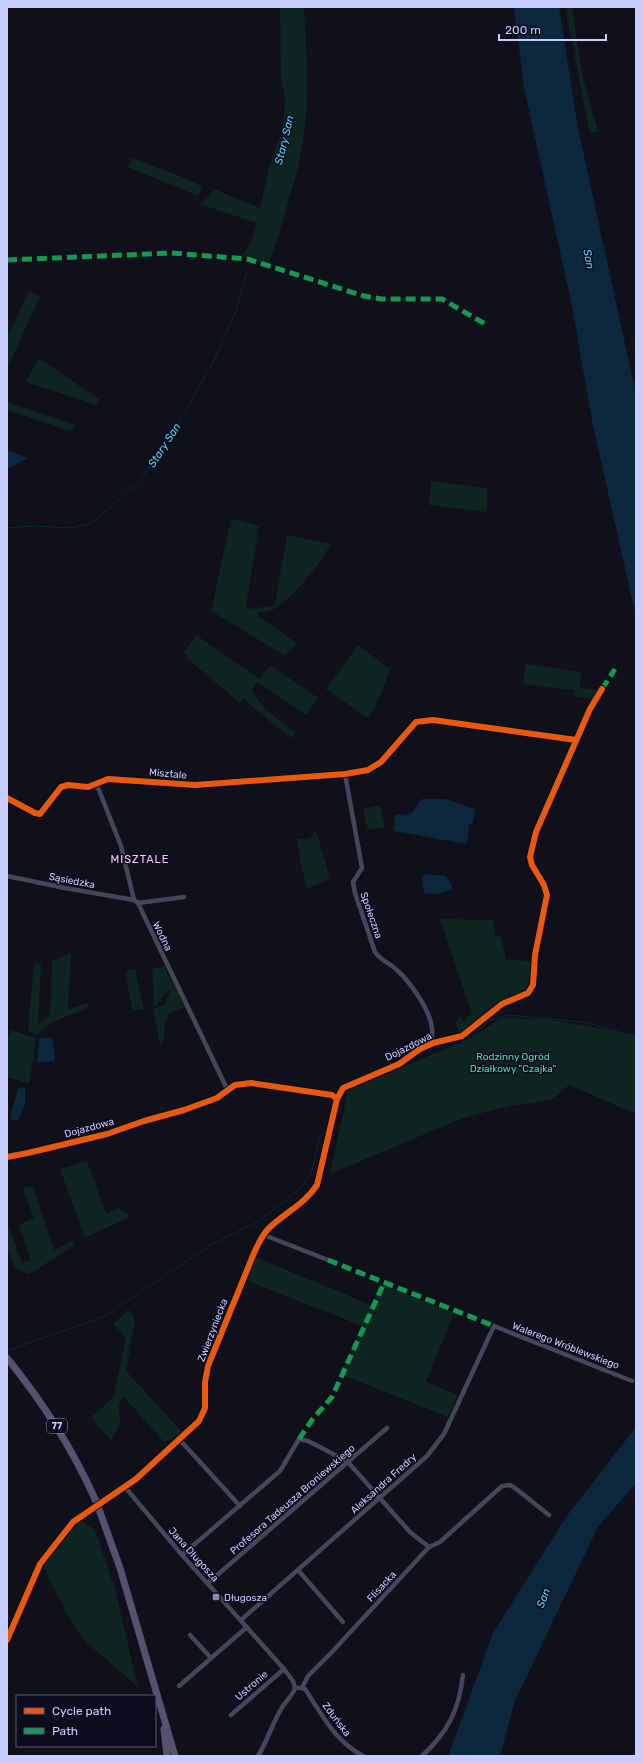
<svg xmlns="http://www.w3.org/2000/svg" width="643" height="1763" viewBox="0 0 643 1763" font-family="Rubik,sans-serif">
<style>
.green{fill:#0e2420}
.water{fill:#0a273b}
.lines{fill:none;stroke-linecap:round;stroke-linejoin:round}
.stream{stroke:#0a273b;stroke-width:1}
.street{stroke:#44475a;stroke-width:4.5}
.primary{stroke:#56516e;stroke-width:7}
.primary-bridge{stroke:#56516e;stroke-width:7}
.quiet{stroke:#139951;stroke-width:5;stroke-dasharray:10 5;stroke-linecap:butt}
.cycleway-casing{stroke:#0b0c1d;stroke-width:8}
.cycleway{stroke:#e8590c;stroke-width:6}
.poi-dot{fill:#878bae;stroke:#0b0c1d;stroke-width:1.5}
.labels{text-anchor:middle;stroke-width:3;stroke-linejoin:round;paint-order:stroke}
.shield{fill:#0b0c1d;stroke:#8f93bb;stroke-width:1}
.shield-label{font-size:9px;font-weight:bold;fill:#c8cdff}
.street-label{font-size:10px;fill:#c8cdff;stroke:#0b0c1d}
.park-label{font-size:10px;fill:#53df9e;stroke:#0b0c1d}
.poi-label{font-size:10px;fill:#c8cdff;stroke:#0b0c1d;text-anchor:start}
.water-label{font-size:11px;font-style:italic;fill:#56d5ff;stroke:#0b0c1d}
.neighbourhood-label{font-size:11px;letter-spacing:1px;fill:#ffcaf7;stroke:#0b0c1d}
</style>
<rect width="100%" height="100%" fill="#0f1019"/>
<!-- green -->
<g class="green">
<path d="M 280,7 L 304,7 C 306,46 309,87 305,126 C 300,174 282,220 269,266 L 242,256 L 251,243 L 257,223 L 200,204 L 211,195 L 214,189 L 260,208 L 269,167 L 283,129 L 285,99 L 281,79 Z"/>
<polygon points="565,7 572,7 583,78 598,131 590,134"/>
<polygon points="132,158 190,180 202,187 198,196 128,167"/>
<polygon points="29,291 40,296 7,369 7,338"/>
<polygon points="39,358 100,400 96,405 26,382"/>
<polygon points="7,402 77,425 70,431 7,410"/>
<polygon points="431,481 487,488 487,512 429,505"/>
<path d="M 231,519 L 259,526 L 246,606 L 248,609 L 270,606 L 275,604 L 287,535 L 331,544 C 319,565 296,596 274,609 C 269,612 264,612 259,612 L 258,616 L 298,644 L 284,655 L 211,611 Z"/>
<path d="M 196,635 L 260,679 L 270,665 L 318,698 L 306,715 L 257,682 L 252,690 C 261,709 279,720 296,733 L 291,738 L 243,699 L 240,703 L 189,660 L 184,652 Z"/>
<polygon points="358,645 390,669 383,689 370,717 366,717 326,689"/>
<polygon points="526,664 581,672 580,688 598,690 593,699 574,696 574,690 523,684"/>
<polygon points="380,805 385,827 368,830 363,809"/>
<polygon points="316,830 330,879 307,889 300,861 297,839 310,838"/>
<polygon points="440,919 493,920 495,935 501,937 506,959 533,962 531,978 525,991 496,1004 460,1034 455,1022 461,1016 464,1022 468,1018 471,1011"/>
<path d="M 71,953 L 68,1009 L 89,1003 L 87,1009 C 70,1016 48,1020 37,1035 L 28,1031 L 34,963 L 41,964 L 38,1024 L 50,1015 L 52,961 Z"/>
<polygon points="164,966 186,1007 168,1014 165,1023 163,1045 160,1044 153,1010 158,1007 164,1006 171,989 165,992 157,1005 153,1006 154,999 152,969"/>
<polygon points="135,969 144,1009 133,1011 125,976 128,970"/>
<polygon points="501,1018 546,1019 636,1035 636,1114 569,1085 553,1099 533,1103 513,1105 463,1118 330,1174 348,1091 473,1037"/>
<path d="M 11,1030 L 36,1038 C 35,1054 31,1068 29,1084 L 7,1077 L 7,1039 Z"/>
<polygon points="87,1161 106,1214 118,1208 131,1216 85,1238 60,1169"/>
<polygon points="33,1186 54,1250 74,1240 74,1246 29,1274 14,1267 7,1246 7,1221 22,1263 31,1260 19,1225 34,1218 23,1188"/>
<polygon points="255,1257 371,1305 381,1284 454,1313 426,1382 458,1395 448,1417 340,1374 362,1326 246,1280"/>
<polygon points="130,1310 135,1320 126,1371 182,1432 165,1443 123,1396 119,1405 120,1423 111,1441 91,1417 113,1398 126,1338 113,1323"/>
<polygon points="80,1520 95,1530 115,1589 138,1687 87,1643 74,1626 51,1583 44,1566"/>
</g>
<!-- water -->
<g class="water">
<polygon points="514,7 559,7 578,128 636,394 636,617 592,421 572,306 524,88"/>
<polygon points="7,450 28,458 7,469"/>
<polygon points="422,799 446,799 475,809 473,823 469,825 467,844 394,831 395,815 411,814"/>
<path d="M 426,874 L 445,876 L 451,883 L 452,888 C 442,894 435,896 424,893 L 422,876 Z"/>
<polygon points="52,1037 55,1055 54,1061 39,1063 37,1061 39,1039"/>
<polygon points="22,1087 25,1089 25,1105 18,1120 12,1120 10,1117 18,1089"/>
<polygon points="636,1427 636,1483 598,1527 515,1701 500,1756 448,1756 493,1633 566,1517"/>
</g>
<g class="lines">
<!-- stream -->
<g class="stream">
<polyline points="255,246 291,112 285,44 285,7"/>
<polyline points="631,370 636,372"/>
<polyline points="7,528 32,526 71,528 92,523 140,481 180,421 215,358 236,311 247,271"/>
<polyline points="335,1130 383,1090 467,1042 488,1021 509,1015 584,1022 636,1037"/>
<polyline points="7,1351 105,1316 209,1246 259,1221 302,1187 311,1174 320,1137 326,1130"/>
</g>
<!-- street -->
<g class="street">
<path d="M 345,774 L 362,868 L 353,882 L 355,893 L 375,952 C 381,961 390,963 397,970 C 410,982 431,1011 432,1029 C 433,1034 431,1039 430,1044"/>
<polyline points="95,785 99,790 121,846 134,900 138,903 228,1091"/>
<polyline points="7,798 35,813 40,814 61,787 68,785 88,787 108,779 195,785 345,774 368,770 381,762 416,722 433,720 576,740"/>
<polyline points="7,876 65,888 134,900"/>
<polyline points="138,903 184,897"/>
<polyline points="7,1157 28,1153 107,1134 144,1121 184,1110 217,1098 235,1085 251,1083 332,1095 337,1099 343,1088 399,1064 420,1049 433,1043 462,1036 502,1004 528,993 533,985 535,955 547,895 544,885 532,865 530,857 536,832 590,709 602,689"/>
<polyline points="264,1235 328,1260"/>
<polyline points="180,1440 240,1506"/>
<polyline points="125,1487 182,1555 284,1669 293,1681 295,1688"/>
<polyline points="182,1555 280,1471 299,1439 308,1441 347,1461 410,1532 429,1547"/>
<polyline points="298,1570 343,1622"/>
<polyline points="208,1583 387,1428"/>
<polyline points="241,1620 427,1456 444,1434 494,1326 632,1381"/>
<polyline points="190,1635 211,1658"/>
<path d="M 7,1640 L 40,1564 L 73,1522 L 136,1479 L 199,1421 L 205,1408 L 205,1382 L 208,1366 L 254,1253 C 258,1244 262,1236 268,1229 C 284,1213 304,1205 317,1185 L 337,1099"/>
<polyline points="179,1686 247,1627"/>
<polyline points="295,1688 302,1688 308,1676 331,1653 429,1547 440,1542 502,1486 510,1485 515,1488 549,1515"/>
<path d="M 302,1688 L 305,1689 C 323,1716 334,1740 363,1756"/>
<polyline points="231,1715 284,1669"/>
<path d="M 258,1756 C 268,1740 273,1721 283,1706 C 287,1700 293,1695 295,1688"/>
<path d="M 422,1756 C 448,1732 459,1710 463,1675"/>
</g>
<!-- primary -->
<g class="primary">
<path d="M 7,1358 C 42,1401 72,1448 95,1499"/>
<polyline points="100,1512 120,1568 175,1756"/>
<polyline points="164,1729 167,1756"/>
</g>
<!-- primary-bridge -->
<polyline class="primary-bridge" points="95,1499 100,1512"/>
<!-- quiet -->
<g class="quiet">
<polyline points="7,260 171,253 247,259 364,296 381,299 442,299 487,325"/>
<polyline points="602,689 615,669"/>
<polyline points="328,1260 494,1326"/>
<polyline points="299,1439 312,1420 332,1397 384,1283"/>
</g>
<!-- cycleway casing -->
<g class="cycleway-casing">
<g id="cycleway">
<polyline points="7,798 35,813 40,814 61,787 68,785 88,787 108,779 195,785 345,774 368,770 381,762 416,722 433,720 576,740"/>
<polyline points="7,1157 28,1153 107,1134 144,1121 184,1110 217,1098 235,1085 251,1083 332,1095 337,1099 343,1088 399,1064 420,1049 433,1043 462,1036 502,1004 528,993 533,985 535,955 547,895 544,885 532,865 530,857 536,832 590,709 602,689"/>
<path d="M 7,1640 L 40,1564 L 73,1522 L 136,1479 L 199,1421 L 205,1408 L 205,1382 L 208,1366 L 254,1253 C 258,1244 262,1236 268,1229 C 284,1213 304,1205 317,1185 L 337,1099"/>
</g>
</g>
<!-- cycleway -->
<use href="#cycleway" class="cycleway"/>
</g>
<!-- markers -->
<rect class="poi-dot" x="212" y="1593" width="8" height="8" rx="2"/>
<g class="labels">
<!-- shield labels -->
<rect class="shield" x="47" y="1419" width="20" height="14" rx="3"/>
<g class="shield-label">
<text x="57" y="1429">77</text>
</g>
<!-- street labels -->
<g class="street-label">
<text transform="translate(168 773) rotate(5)" y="4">Misztale</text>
<text transform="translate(72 880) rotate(11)" y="4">Sąsiedzka</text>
<text transform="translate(372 915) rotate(71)" y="4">Społeczna</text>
<text transform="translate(163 936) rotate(64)" y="4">Wodna</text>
<text transform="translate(408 1046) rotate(-27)" y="4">Dojazdowa</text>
<text transform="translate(89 1127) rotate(-15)" y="4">Dojazdowa</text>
<text transform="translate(212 1330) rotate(-69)" y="4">Zwierzyniecka</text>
<text transform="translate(566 1345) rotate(21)" y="4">Walerego Wróblewskiego</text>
<text transform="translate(383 1483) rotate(-42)" y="4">Aleksandra Fredry</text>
<text transform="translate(292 1499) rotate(-41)" y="4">Profesora Tadeusza Broniewskiego</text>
<text transform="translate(194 1554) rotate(48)" y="4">Jana Długosza</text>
<text transform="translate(381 1586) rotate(-47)" y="4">Flisacka</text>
<text transform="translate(251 1685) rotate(-41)" y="4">Ustronie</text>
<text transform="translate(337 1719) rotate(53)" y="4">Zduńska</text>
</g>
<!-- park labels -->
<g class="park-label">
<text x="513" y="1060">Rodzinny Ogród<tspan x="513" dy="12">Działkowy "Czajka"</tspan></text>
</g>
<!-- poi labels -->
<g class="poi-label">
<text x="224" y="1601">Długosza</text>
</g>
<!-- water labels -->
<g class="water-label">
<text transform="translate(284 140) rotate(-76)" y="4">Stary San</text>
<text transform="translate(589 259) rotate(79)" y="4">San</text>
<text transform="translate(164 445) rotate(-57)" y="4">Stary San</text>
<text transform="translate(543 1598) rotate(-70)" y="4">San</text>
</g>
<!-- neighbourhood labels -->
<g class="neighbourhood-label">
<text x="140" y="863">MISZTALE</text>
</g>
</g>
<!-- border -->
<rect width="643" height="1763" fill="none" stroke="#c8cdff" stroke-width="16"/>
<!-- legend -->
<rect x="16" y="1695" width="140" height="52" fill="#0b0c1d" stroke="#575977"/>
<rect x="24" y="1708" width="20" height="6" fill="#e8590c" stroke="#575977"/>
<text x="52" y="1715" font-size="12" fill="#c8cdff">Cycle path</text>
<rect x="24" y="1728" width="20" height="6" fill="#139951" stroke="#575977"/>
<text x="52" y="1735" font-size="12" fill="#c8cdff">Path</text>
<!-- scale -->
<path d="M499 34v6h107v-6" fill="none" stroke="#c8cdff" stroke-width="2"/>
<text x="505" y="34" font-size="12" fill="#c8cdff" stroke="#0b0c1d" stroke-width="3" paint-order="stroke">200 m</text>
</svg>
